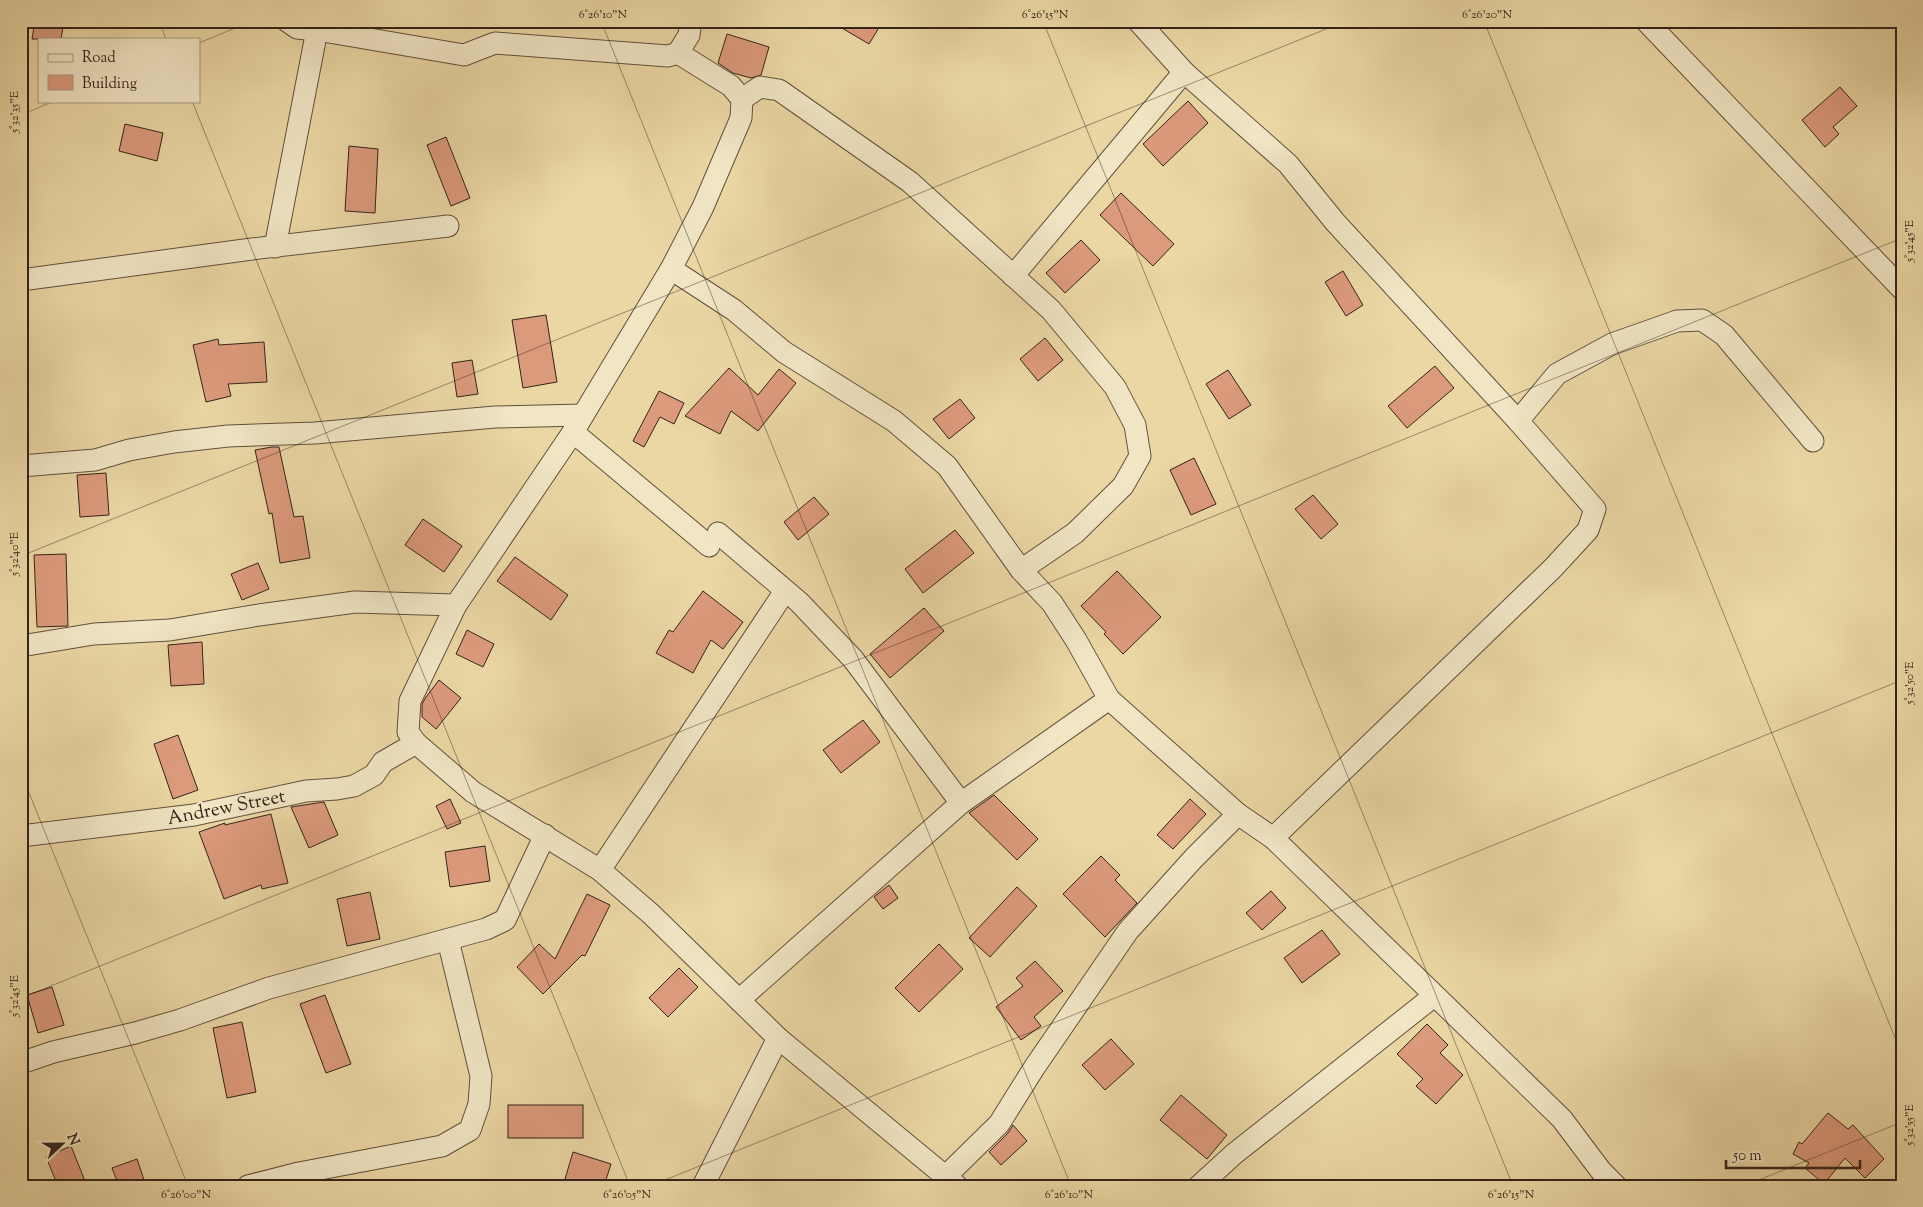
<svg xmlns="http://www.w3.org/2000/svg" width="1923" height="1207" viewBox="0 0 1923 1207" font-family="'Sorts Mill Goudy',serif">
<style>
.building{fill:#dc9a7c;stroke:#33231b}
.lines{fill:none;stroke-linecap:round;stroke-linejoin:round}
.minor-casing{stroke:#61503d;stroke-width:23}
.minor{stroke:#f1e5c4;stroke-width:21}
.ticks{fill:none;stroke:#33231b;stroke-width:1;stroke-opacity:0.45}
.labels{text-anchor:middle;stroke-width:4.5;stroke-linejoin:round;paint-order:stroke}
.street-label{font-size:19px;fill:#33231b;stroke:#f1e5c4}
.neatline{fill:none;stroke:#33231b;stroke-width:2}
.ticks-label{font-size:12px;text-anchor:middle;fill:#33231b}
</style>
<rect width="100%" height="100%" fill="#ead7a4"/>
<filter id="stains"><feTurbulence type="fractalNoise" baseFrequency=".004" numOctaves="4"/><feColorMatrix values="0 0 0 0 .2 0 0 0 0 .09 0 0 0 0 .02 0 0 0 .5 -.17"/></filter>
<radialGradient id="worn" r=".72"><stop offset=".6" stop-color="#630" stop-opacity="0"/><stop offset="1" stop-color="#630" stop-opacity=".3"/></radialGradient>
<!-- building -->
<g class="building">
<polygon points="35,21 64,21 61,39 32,39"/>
<polygon points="830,21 883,21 869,44"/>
<polygon points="727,34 769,47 761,75 751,78 733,73 718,63"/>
<polygon points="1840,87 1857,106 1833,127 1839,134 1825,147 1802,120"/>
<polygon points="1188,101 1208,123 1163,166 1143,144"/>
<polygon points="125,124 163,133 157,161 119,151"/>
<polygon points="446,137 470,198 451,206 427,145"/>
<polygon points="349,146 378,149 375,213 345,211"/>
<polygon points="1121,193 1174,244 1153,266 1100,215"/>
<polygon points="1081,240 1100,260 1065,293 1046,273"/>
<polygon points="1343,271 1363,305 1346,316 1325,282"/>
<polygon points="546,315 557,382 523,388 512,320"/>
<polygon points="1045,338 1063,360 1038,381 1020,359"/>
<polygon points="218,339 219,345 264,342 267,382 228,384 231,396 206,402 193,345"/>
<polygon points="472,360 478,394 457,397 452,363"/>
<polygon points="1435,366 1454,388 1407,428 1388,406"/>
<polygon points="729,368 758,395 779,369 796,383 758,431 731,411 720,434 685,416"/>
<polygon points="1228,370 1251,405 1229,419 1206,384"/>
<polygon points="659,391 684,403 674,424 660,417 644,447 633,441"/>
<polygon points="960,399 975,418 949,439 933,419"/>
<polygon points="272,447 279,447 294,517 303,516 310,558 280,563 272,513 269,514 255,450"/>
<polygon points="1194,458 1216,504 1191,515 1170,470"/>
<polygon points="106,473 109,515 80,517 77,475"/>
<polygon points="1313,495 1338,524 1321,539 1295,509"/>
<polygon points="814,497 829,514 798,540 784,522"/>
<polygon points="423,519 462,546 444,572 405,545"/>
<polygon points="955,530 974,553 923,593 905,569"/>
<polygon points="66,554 68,626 37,627 34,555"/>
<polygon points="515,557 568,595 551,620 497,581"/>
<polygon points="258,563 269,589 242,600 231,574"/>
<polygon points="1117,571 1161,617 1123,654 1104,634 1106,632 1081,606"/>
<polygon points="703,591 743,622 723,649 711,640 693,673 656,653 669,630 673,632"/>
<polygon points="924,608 944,631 890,678 870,654"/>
<polygon points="467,630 494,644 483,667 456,654"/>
<polygon points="202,642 204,684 171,686 168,645"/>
<polygon points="439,680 461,698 436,729 422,717 422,704 426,697"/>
<polygon points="863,720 880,742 841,773 823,750"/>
<polygon points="178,735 198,790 173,799 154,744"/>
<polygon points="994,795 1038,839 1017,860 969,813"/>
<polygon points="450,799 461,823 447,829 436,806"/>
<polygon points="1190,799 1206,814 1173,849 1157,835"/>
<polygon points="324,802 338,835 309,848 291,807"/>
<polygon points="271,814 288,883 262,889 261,885 224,899 199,832 225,823 225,825"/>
<polygon points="485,846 490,881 450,887 445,852"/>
<polygon points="1101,856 1120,875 1115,880 1137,903 1105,937 1063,894"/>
<polygon points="889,885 898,898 883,909 874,897"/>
<polygon points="1017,887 1037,906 990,957 969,938"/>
<polygon points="1271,891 1286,908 1262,930 1246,913"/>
<polygon points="370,892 380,939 347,946 337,899"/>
<polygon points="587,894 610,905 585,956 582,955 543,994 517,967 539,944 555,959"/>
<polygon points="1322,930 1340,954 1302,983 1284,958"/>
<polygon points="939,944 963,969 919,1012 895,988"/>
<polygon points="1035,961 1063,991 1034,1017 1041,1026 1021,1040 996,1007 1023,986 1016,978"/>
<polygon points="679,968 698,987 668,1017 649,998"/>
<polygon points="52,987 64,1025 38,1033 27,995"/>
<polygon points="325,995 351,1064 326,1073 300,1004"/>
<polygon points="242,1022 256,1092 227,1098 213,1028"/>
<polygon points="1427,1024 1448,1045 1440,1053 1463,1075 1436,1104 1416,1086 1423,1079 1397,1054"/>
<polygon points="1111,1039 1134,1064 1105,1090 1082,1065"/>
<polygon points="1181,1095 1227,1135 1207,1159 1160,1120"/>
<rect x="508" y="1105" width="75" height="33"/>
<polygon points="1828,1113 1848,1129 1853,1125 1884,1159 1865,1178 1845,1158 1824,1184 1805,1168 1809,1163 1793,1154 1799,1142 1802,1144"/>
<polygon points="1013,1125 1027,1141 1001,1165 989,1152 1008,1133"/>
<polygon points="71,1146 87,1186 58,1186 46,1157"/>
<polygon points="573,1152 611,1164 604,1186 588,1186 565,1179"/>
<polygon points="137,1159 146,1186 119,1186 112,1168"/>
</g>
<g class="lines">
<!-- minor casing -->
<g class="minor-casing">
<g id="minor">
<polyline points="287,21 297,28 317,30 318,21"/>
<polyline points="1138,21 1184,72 1288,164 1335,222 1518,421 1595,509 1588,530 1553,568 1273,838"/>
<polyline points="1646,21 1902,289"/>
<polyline points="678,53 731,86 742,99 741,118 703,207 671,269 573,432 456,605 410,701 408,732 416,743 473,792 600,870 651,914 778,1038 957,1186"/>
<polyline points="742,99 760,87 779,90 910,182 1051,310 1115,387 1135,425 1140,456 1123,486 1075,533 1021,570"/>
<polyline points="275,247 317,30 464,55 495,43 668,56 678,53 689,35 691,21"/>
<polyline points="671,269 734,310 784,352 894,421 947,466 1021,570 1052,603 1076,640 1109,699 1238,814"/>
<polyline points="1013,276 1184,72"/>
<polyline points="21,280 252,249 448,226"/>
<polyline points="1518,421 1557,374 1612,344 1677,321 1702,320 1724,335 1813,441"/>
<polyline points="573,432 709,546"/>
<polyline points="21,466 95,460 129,450 174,442 228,436 315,433 495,417 583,415"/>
<polyline points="718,533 799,602 853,659 961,803"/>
<polyline points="21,646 94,634 170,630 259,615 355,602 456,605"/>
<polyline points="21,836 194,815 306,791 337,789 354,786 374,775 383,762 416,743"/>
<polyline points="600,870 785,591"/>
<polyline points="739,1000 961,803 1109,699"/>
<polyline points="21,1063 53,1052 135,1033 180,1020 269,988 486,929 505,920 545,835"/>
<polyline points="946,1176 999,1124 1034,1068 1128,931 1194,858 1238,814 1273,838 1562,1119 1601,1171 1616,1186"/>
<polyline points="248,1186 299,1173 442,1146 470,1130 479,1104 481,1076 448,940"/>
<polyline points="703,1186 778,1038"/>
<polyline points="1199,1186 1234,1154 1434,996"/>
</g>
</g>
<!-- minor -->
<use href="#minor" class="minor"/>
</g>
<!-- ticks -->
<path class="ticks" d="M 159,21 L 166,39M 601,21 L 1071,1186M 1043,21 L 1513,1186M 1484,21 L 1902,1055M 199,43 L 252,21M 192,101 L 630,1186M 21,115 L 54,101M 21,556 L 1346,21M 21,773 L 188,1186M 21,998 L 1902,238M 650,1186 L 1902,680M 1744,1186 L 1902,1122"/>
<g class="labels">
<!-- street labels -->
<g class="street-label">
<text transform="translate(226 806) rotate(-11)" y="7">Andrew Street</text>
</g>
</g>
<!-- margin -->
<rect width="1923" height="1207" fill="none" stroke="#ead7a4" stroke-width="55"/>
<!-- legend -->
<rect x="38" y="38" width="162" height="65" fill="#f1e5c4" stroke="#a59780"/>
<rect x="48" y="54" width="25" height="8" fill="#f1e5c4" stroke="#a59780"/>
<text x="82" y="62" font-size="15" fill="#33231b">Road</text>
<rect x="48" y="75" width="25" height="15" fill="#dc9a7c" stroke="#a59780"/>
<text x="82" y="88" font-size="15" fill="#33231b">Building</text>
<!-- north arrow -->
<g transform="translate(62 1144) rotate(68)" stroke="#f1e5c4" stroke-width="4" paint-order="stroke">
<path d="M0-4L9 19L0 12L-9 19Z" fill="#33231b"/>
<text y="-8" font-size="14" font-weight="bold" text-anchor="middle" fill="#33231b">N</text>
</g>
<!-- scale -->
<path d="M1726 1160v8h134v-8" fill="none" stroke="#33231b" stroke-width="2.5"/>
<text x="1733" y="1160" font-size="15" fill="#33231b" stroke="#f1e5c4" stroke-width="4" paint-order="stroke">50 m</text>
<rect x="28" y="28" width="1868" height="1152" class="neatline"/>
<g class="ticks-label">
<text x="603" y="18">6°26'10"N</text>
<text x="1045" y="18">6°26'15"N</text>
<text x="1487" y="18">6°26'20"N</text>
<text transform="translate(14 112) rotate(-90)" y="4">5°32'35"E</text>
<text transform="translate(1909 241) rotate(-90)" y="4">5°32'45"E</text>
<text transform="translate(14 554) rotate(-90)" y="4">5°32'40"E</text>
<text transform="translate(1909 683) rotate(-90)" y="4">5°32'50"E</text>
<text transform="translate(14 996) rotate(-90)" y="4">5°32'45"E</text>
<text transform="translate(1909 1125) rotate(-90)" y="4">5°32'55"E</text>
<text x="186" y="1198">6°26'00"N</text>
<text x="627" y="1198">6°26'05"N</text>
<text x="1069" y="1198">6°26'10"N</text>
<text x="1511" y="1198">6°26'15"N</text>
</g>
<rect width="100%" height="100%" filter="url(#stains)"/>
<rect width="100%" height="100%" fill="url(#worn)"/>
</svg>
